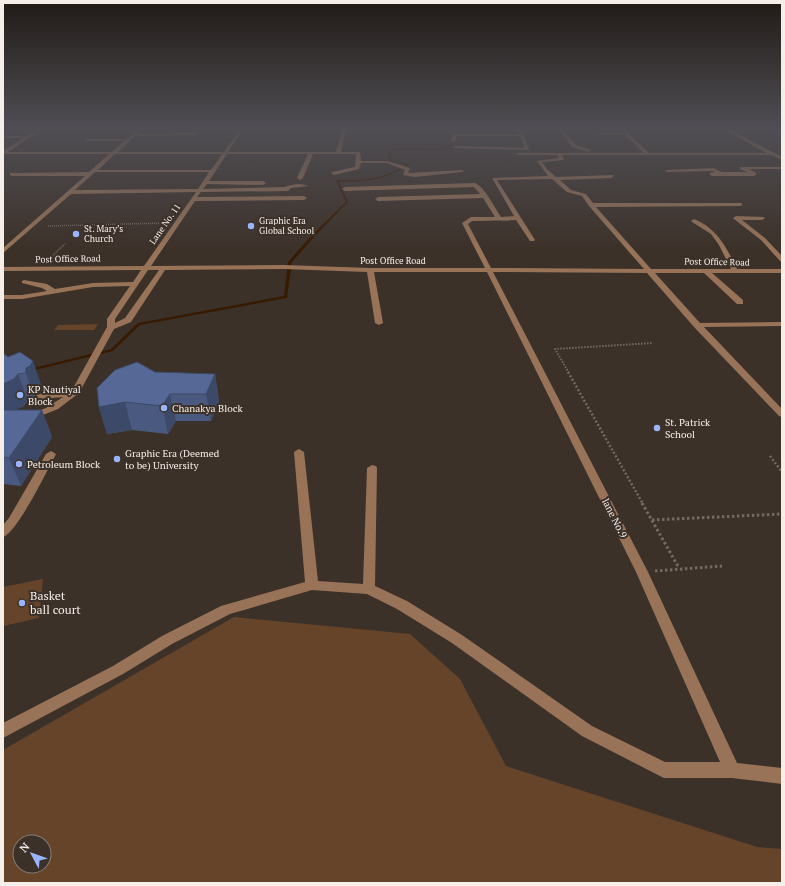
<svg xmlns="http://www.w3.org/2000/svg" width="785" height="886" viewBox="0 0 785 886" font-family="'PT Serif',serif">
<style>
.green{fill:#66442a;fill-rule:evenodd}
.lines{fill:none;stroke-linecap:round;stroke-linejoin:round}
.stream{fill:#381a01;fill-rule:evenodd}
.path-far3{stroke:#746a63;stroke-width:1.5;stroke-dasharray:1 1;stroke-linecap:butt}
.path-far2{stroke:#746a63;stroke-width:2;stroke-dasharray:1.5 1.5;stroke-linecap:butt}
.path-far1{stroke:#746a63;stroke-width:2.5;stroke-dasharray:2 2;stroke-linecap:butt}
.path{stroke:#746a63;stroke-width:3;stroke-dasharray:2.5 2.5;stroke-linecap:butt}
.minor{fill:#987358;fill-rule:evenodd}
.wall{fill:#4a5980}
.shaded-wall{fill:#3c4968}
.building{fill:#566895;stroke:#3c4968}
.poi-dot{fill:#98b5fd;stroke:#3c3129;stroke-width:1.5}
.labels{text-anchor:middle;stroke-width:4;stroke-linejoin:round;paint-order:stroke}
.far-poi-label{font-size:9px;fill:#f6eee9;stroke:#3c3129;text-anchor:start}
.far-street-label{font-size:9px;fill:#f6eee9;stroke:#3c3129}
.poi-label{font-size:10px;fill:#f6eee9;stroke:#3c3129;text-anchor:start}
.street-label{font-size:10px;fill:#f6eee9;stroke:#3c3129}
.near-poi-label{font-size:12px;fill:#f6eee9;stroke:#3c3129;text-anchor:start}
</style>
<rect width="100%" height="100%" fill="#3c3129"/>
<!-- green -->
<g class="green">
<polygon points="98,324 94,330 54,330 58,325"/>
<polygon points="43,579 39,618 3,626 3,587"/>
<path d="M 234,617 L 410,634 L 460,679 L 506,766 L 757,847 L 782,849 L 782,883 L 3,883 L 3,750 ZM 20,842 L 44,842 L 44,866 L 20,866 Z"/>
</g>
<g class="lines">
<!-- stream -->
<path class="stream" d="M 482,127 L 484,127 L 467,131 L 459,140 L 445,150 L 400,150 L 391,151 L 390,158 L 409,165 C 387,180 365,182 339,182 L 348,202 L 315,236 L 292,262 L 287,298 L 140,325 L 113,351 L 31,371 L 29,370 L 29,369 L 111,349 L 138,323 L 284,296 L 288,262 L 313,234 L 346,202 L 336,180 C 349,180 361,181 374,178 C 385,176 396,171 406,165 L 388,159 L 389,151 L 400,148 L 443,149 L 457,140 L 465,131 Z"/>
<!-- path-far3 -->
<g class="path-far3">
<polyline points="48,226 165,223"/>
<polyline points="50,258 65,244"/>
</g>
<!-- path-far2 -->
<polyline class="path-far2" points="569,373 555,349 653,343"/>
<!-- path-far1 -->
<g class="path-far1">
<polyline points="568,372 643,504"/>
<polyline points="770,456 782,472"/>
</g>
<!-- path -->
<g class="path">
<polyline points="642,503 679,568"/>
<polyline points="652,520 782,514"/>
<polyline points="655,571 722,566"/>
</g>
<!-- minor -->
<g class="minor">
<path d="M 42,127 L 46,127 L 8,152 L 112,152 L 124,141 L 87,141 L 85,140 L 87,139 L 127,139 L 141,127 L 145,127 L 138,134 L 196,133 L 198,134 L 196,135 L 135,136 L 118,152 L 224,152 L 241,127 L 245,127 L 228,152 L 336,152 L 343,127 L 421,127 L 422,129 L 346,130 L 341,152 L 360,152 L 361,161 L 387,161 L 410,168 L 408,173 L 462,170 L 464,171 L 462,172 L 415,177 L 403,175 L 405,170 L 387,163 L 361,163 L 359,169 L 334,175 L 332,174 L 332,172 L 355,167 L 356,154 L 313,154 L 303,178 L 300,180 L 297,178 L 308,154 L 227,154 L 209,181 L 263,181 L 266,183 L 263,185 L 207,184 L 203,189 L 285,187 C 290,184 303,183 308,186 L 291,188 L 288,191 L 201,192 L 197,197 L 304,196 L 307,198 L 304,200 L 195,201 L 151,266 L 284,265 L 370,268 L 485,268 L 462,223 L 471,217 L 495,217 L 483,198 L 378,201 L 375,199 L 378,197 L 480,194 L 474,187 L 345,191 L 342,189 L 345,187 L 475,183 C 485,187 494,207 501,217 L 514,216 L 492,178 L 548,176 L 537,161 L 559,158 L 557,155 L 518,155 L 516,153 L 644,153 L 625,135 L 597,135 L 599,133 L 628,133 L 649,153 L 766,153 L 721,127 L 725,127 L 782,157 L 782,160 L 772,155 L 562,155 L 564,160 L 542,162 L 547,169 L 556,177 L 613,175 L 613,177 L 611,178 L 560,180 L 571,190 L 586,194 L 593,203 L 742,203 L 742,205 L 740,206 L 596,207 L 651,269 L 731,269 L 719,245 L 711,234 L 692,222 L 691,221 L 694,219 C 717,228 727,248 737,269 L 782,269 L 782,273 L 712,273 L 743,300 L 743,304 L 737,304 L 704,273 L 655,273 L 700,323 L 782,322 L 782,326 L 704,327 L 782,409 L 782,417 L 779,416 L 694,327 L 647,273 L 493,272 L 648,572 L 737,763 L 782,768 L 782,784 L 732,778 L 664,778 L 658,775 L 582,736 L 452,643 L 397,609 L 367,594 L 312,590 L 230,614 L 172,644 L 123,674 L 3,738 L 3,723 L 113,666 L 162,636 L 221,606 L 305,582 L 294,452 L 299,449 L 304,452 L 318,581 L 363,584 L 367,468 L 372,465 L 376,466 L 377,468 L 375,586 L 407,601 L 462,635 L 592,726 L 665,762 L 720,762 L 636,572 L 487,272 L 374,272 L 383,323 L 379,325 L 375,323 L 367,272 L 284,269 L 165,270 L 131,322 L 114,329 L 79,393 L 58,409 L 33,419 L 27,419 L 25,417 L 27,415 L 46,408 L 63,397 L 41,399 L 38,398 L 36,396 L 38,394 L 70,391 L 72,390 L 107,327 L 107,319 L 130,286 L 93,287 L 22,299 L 3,299 L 3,295 L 22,295 L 47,291 L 42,288 L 22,283 L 22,281 L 24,280 L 47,284 L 55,289 L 93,283 L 133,282 L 141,270 L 3,271 L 3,267 L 144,266 L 196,192 L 71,194 L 3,253 L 3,248 L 85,176 L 12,176 L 10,175 L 10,173 L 89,172 L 109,154 L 3,154 L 3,151 L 23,138 L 3,138 L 3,136 L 27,136 ZM 115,154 L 222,154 L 211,170 L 98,170 ZM 95,172 L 209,172 L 198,189 L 75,190 ZM 552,179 L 567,192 L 582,196 L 589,206 L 644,269 L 491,268 L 468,224 L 472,221 L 516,220 L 530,241 L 534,241 L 535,240 L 497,180 ZM 148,270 L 159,270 L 125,318 L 115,323 L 115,319 Z"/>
<polygon points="514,127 518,127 524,135 529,150 454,148 452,147 454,146 524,148 520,136 457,136 455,142 451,141 453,135 455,134 519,134"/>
<polygon points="557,127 561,127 576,145 590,150 590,152 572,147"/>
<polygon points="740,167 782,167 782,169 749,169 756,173 756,175 754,176 712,176 710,175 710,173 715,172 712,171 667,172 665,171 667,170 713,168 722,172 747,172 740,169"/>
<polygon points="736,216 764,217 765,218 762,220 742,220 765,238 782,256 782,262 780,261 761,240 734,219 733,218"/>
<path d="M 51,451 L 56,454 C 48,469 17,533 3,537 L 3,525 L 9,518 L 46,454 Z"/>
</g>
</g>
<!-- wall -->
<g class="wall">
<polygon points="3,353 42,387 39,392 35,395 35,400 28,400 24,406 15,410 42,410 52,437 21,486 3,484"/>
<polygon points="155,372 215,374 219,401 211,421 176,421 168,434 132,430 107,434 99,407"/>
</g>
<!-- shaded-wall -->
<g class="shaded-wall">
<polygon points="33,361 42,387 39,392 35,395 35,400 26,373 26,368"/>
<polygon points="18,374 28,400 24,406 3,415 3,384"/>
<polygon points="215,374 219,401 211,421 206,394"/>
<polygon points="170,394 176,421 168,434 162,406"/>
<polygon points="125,402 132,430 107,434 99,407"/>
<polygon points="42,410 52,437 21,486 9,458"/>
</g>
<!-- building -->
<g class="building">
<polygon points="20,352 33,361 30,366 26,368 26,373 18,374 14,379 3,384 3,353 8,357"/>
<polygon points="137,362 155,372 215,374 206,394 170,394 162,406 125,402 99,407 97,388 115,370"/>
<polygon points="3,410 42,410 9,458 3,457"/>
</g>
<!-- sky -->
<linearGradient id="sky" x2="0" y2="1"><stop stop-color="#211b17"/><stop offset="0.51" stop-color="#504e54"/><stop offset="1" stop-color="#504e54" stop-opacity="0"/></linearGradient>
<rect width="785" height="251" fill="url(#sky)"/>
<!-- markers -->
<g class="poi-dot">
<circle cx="251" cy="226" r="4"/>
<circle cx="76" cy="234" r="4"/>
<circle cx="20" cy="395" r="4"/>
<circle cx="164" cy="408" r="4"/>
<circle cx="657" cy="428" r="4"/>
<circle cx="117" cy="459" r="4"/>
<circle cx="19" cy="464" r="4"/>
<circle cx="22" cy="603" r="4"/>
</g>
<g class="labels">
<!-- far-poi labels -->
<g class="far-poi-label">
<text x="259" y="224">Graphic Era<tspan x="259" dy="10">Global School</tspan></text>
<text x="84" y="232">St. Mary’s<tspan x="84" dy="10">Church</tspan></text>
</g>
<!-- far-street labels -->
<g class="far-street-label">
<text transform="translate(165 224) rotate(-55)" y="3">Lane No. 11</text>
<text transform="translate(68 259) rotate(-1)" y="3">Post Office Road</text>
<text x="393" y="264">Post Office Road</text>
<text transform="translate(717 262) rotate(1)" y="3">Post Office Road</text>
</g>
<!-- poi labels -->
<g class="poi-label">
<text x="28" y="393">KP Nautiyal<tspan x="28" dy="12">Block</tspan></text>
<text x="172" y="412">Chanakya Block</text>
<text x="665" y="426">St. Patrick<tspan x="665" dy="12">School</tspan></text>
<text x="125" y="457">Graphic Era (Deemed<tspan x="125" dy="12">to be) University</tspan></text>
<text x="27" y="468">Petroleum Block</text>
</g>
<!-- street labels -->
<g class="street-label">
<text transform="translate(615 518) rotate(63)" y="4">lane No.9</text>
</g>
<!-- near-poi labels -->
<g class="near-poi-label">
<text x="30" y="600">Basket<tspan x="30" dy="14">ball court</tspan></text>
</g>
</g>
<!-- border -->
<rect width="785" height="886" fill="none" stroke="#f6eee9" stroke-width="8"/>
<!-- north arrow -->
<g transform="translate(32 854) rotate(311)"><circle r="19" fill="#3c3129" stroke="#867d76"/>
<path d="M0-3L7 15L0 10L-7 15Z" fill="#98b5fd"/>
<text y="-6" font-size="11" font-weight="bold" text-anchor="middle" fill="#f6eee9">N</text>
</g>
</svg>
